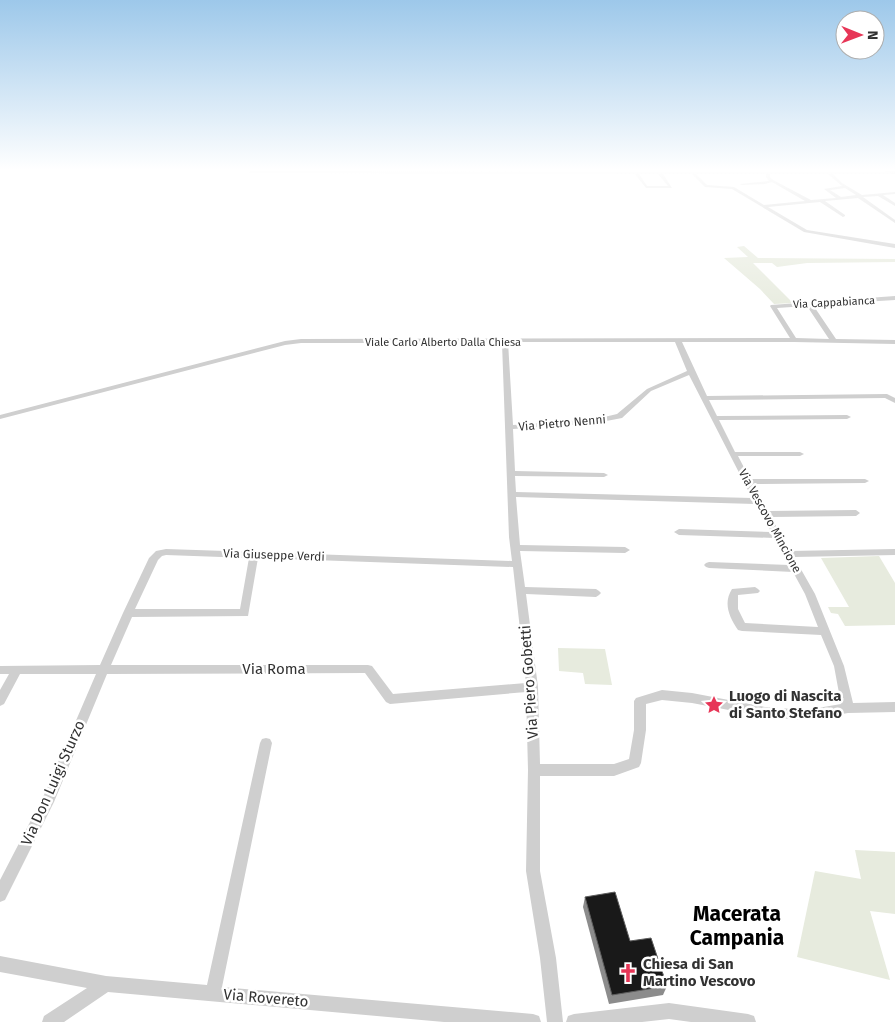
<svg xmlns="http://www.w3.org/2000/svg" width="895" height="1022" viewBox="0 0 895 1022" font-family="'Fira Sans',sans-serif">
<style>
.green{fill:#e7ebde}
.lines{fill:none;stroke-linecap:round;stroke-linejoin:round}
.street{fill:#cfcfcf;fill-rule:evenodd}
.secondary{fill:#bcbcbc;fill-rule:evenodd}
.wall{fill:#8c8c8c}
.building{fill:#191919;stroke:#5e5e5e}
.labels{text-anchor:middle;stroke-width:5;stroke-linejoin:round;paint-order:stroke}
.far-street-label{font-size:11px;fill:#323232;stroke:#fff}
.street-label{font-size:12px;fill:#323232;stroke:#fff}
.near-street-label{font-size:15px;fill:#323232;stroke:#fff}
.near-poi-label{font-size:15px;font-weight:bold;fill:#323232;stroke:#fff;text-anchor:start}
.near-district-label{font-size:21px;font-weight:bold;fill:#000;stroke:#fff}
</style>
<rect width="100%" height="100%" fill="#fff"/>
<!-- green -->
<g class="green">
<polygon points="744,246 758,258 895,259 895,262 807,263 777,267 772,263 753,263 793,303 774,304 760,289 724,258 748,257 737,247"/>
<polygon points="879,556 895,583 895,625 845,626 838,614 831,613 828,607 849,607 821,558"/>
<polygon points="558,648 605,649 612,685 585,684 583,673 559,671"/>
<polygon points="855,850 895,852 895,914 870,911 890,980 797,957 815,871 861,879"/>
</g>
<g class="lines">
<!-- street -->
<g class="street">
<path d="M 250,171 L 895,172 L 895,174 L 833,174 L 842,183 L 862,195 L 895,192 L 895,194 L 883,195 L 895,203 L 895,206 L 878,196 L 863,197 L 895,220 L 895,223 L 858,198 L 825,201 L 845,215 L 845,216 L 843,217 L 820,202 L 768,207 L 807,230 L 895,244 L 895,248 L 804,232 L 732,189 L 705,187 L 692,174 L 663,174 L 672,188 L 646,188 L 635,174 L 249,173 ZM 639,174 L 658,174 L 668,186 L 647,186 ZM 696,174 L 766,174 L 766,177 L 769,181 L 740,184 L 742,185 L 765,184 L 772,182 L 805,201 L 764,205 L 734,187 L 707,185 ZM 770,174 L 828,174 L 842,186 L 824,189 L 836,198 L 811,200 L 773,180 L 770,177 ZM 845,188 L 856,195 L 841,197 L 830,190 Z"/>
<path d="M 895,296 L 895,300 L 813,305 L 836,339 L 895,340 L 895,344 L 794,342 L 682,342 L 707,396 L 887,394 L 895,398 L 895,403 L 885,398 L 709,400 L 717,416 L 847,415 L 851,417 L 847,419 L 719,420 L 735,452 L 800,452 L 804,454 L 800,456 L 738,456 L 750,479 L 865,479 L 869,481 L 865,483 L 753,484 L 768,511 L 856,510 L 860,513 L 856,516 L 771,517 L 790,551 L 895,549 L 895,555 L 794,557 L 815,594 L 844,666 L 853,703 L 895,702 L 895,712 L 848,713 L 806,720 L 765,717 L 692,703 L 662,700 L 646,704 L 646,730 L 641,763 L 639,767 L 614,776 L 540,776 L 540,871 L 556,958 L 563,1022 L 547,1022 L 540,958 L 526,871 L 528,770 L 526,692 L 390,704 L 386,702 L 365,673 L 107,674 L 54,802 L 5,900 L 0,902 L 0,880 L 44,795 L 96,674 L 20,674 L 4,704 L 0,706 L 0,690 L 9,674 L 0,674 L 0,666 L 100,665 L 123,613 L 149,558 L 156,551 L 166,549 L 512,561 L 509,537 L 502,343 L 301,343 L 285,345 L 0,419 L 0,415 L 285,341 L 301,339 L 790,338 L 770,306 L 771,305 ZM 807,306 L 829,339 L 796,338 L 777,308 ZM 508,342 L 675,342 L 687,371 L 647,389 L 617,414 L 596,419 L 513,425 ZM 689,375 L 752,498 L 516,492 L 515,476 L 604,477 L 608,475 L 604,473 L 515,471 L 513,429 L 596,423 L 622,418 L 651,391 ZM 516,497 L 755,504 L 771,532 L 679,529 L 674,532 L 679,535 L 774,538 L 789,565 L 709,562 L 706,563 L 704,565 L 706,567 L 709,568 L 793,572 L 805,594 L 818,627 L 745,623 L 738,609 L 738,595 L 758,593 L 760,591 L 758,589 L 755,587 L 732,589 C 723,603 729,617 738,630 L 742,631 L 821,635 L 834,666 L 841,704 L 806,710 L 765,707 L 692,693 L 662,690 L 636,698 L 634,701 L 634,730 L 629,759 L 614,764 L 540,764 L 538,687 L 526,594 L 596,597 L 599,595 L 601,593 L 599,591 L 596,589 L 525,587 L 520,551 L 625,553 L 630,550 L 625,547 L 520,545 ZM 166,555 L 249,558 L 240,609 L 135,609 L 158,560 L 162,556 ZM 258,558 L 513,567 L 526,683 L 393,694 L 372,666 L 368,665 L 111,665 L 132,617 L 248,616 Z"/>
<polygon points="266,738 270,739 272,743 222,987 533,1014 539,1016 541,1022 444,1022 108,992 64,1022 42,1022 44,1016 87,988 0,972 0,956 106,976 207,985 260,743 262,739"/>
<polygon points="669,1003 748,1014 754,1016 756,1022 691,1022 669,1019 642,1022 566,1022 568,1016 574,1014"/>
</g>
<!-- secondary -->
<polygon class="secondary" points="883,171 895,171 895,174"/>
</g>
<!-- wall -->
<polygon class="wall" points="585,897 630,941 667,986 663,995 609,1004 583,907"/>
<!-- building -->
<polygon class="building" points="615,892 630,941 651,938 667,986 612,995 585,897"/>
<!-- sky -->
<linearGradient id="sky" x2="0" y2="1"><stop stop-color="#9dc8ea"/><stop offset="0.54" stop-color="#fff"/><stop offset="1" stop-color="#fff" stop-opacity="0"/></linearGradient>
<rect width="895" height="314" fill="url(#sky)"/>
<!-- icons -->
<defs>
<g id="sight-bare" transform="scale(1.5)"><path d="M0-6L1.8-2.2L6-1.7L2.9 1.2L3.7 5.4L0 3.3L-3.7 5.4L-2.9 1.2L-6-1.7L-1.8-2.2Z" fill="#e73657" stroke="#fff" stroke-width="2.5" paint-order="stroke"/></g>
<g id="church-bare" transform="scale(1.5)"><path d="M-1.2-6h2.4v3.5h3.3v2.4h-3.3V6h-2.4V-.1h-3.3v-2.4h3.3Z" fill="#e73657" stroke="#fff" stroke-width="2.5" paint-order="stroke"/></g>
</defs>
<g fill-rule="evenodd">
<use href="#sight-bare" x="714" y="705"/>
<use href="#church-bare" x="628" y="973"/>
</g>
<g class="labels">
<!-- far-street labels -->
<g class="far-street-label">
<text transform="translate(834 302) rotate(-3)" y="4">Via Cappabianca</text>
<text x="443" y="346">Viale Carlo Alberto Dalla Chiesa</text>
</g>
<!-- street labels -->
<g class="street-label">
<text transform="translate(562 423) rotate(-5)" y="4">Via Pietro Nenni</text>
<text transform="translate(770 521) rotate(61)" y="4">Via Vescovo Mincione</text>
<text transform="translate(274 555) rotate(2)" y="4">Via Giuseppe Verdi</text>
</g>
<!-- near-street labels -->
<g class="near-street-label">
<text x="274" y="674">Via Roma</text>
<text transform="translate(529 682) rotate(-94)" y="5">Via Piero Gobetti</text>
<text transform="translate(53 783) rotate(-66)" y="5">Via Don Luigi Sturzo</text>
<text transform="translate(266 998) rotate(5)" y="5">Via Rovereto</text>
</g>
<!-- near-poi labels -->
<g class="near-poi-label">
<text x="729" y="701">Luogo di Nascita<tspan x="729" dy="17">di Santo Stefano</tspan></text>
<text x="643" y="969">Chiesa di San<tspan x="643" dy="17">Martino Vescovo</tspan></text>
</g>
<!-- near-district labels -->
<g class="near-district-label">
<text x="737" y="921">Macerata<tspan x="737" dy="24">Campania</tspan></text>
</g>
</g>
<!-- north arrow -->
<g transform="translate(860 35) rotate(91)"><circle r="24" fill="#ffffff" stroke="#adadad"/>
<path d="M0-4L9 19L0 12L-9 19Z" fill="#e73657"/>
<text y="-8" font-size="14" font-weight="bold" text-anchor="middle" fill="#323232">N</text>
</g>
</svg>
